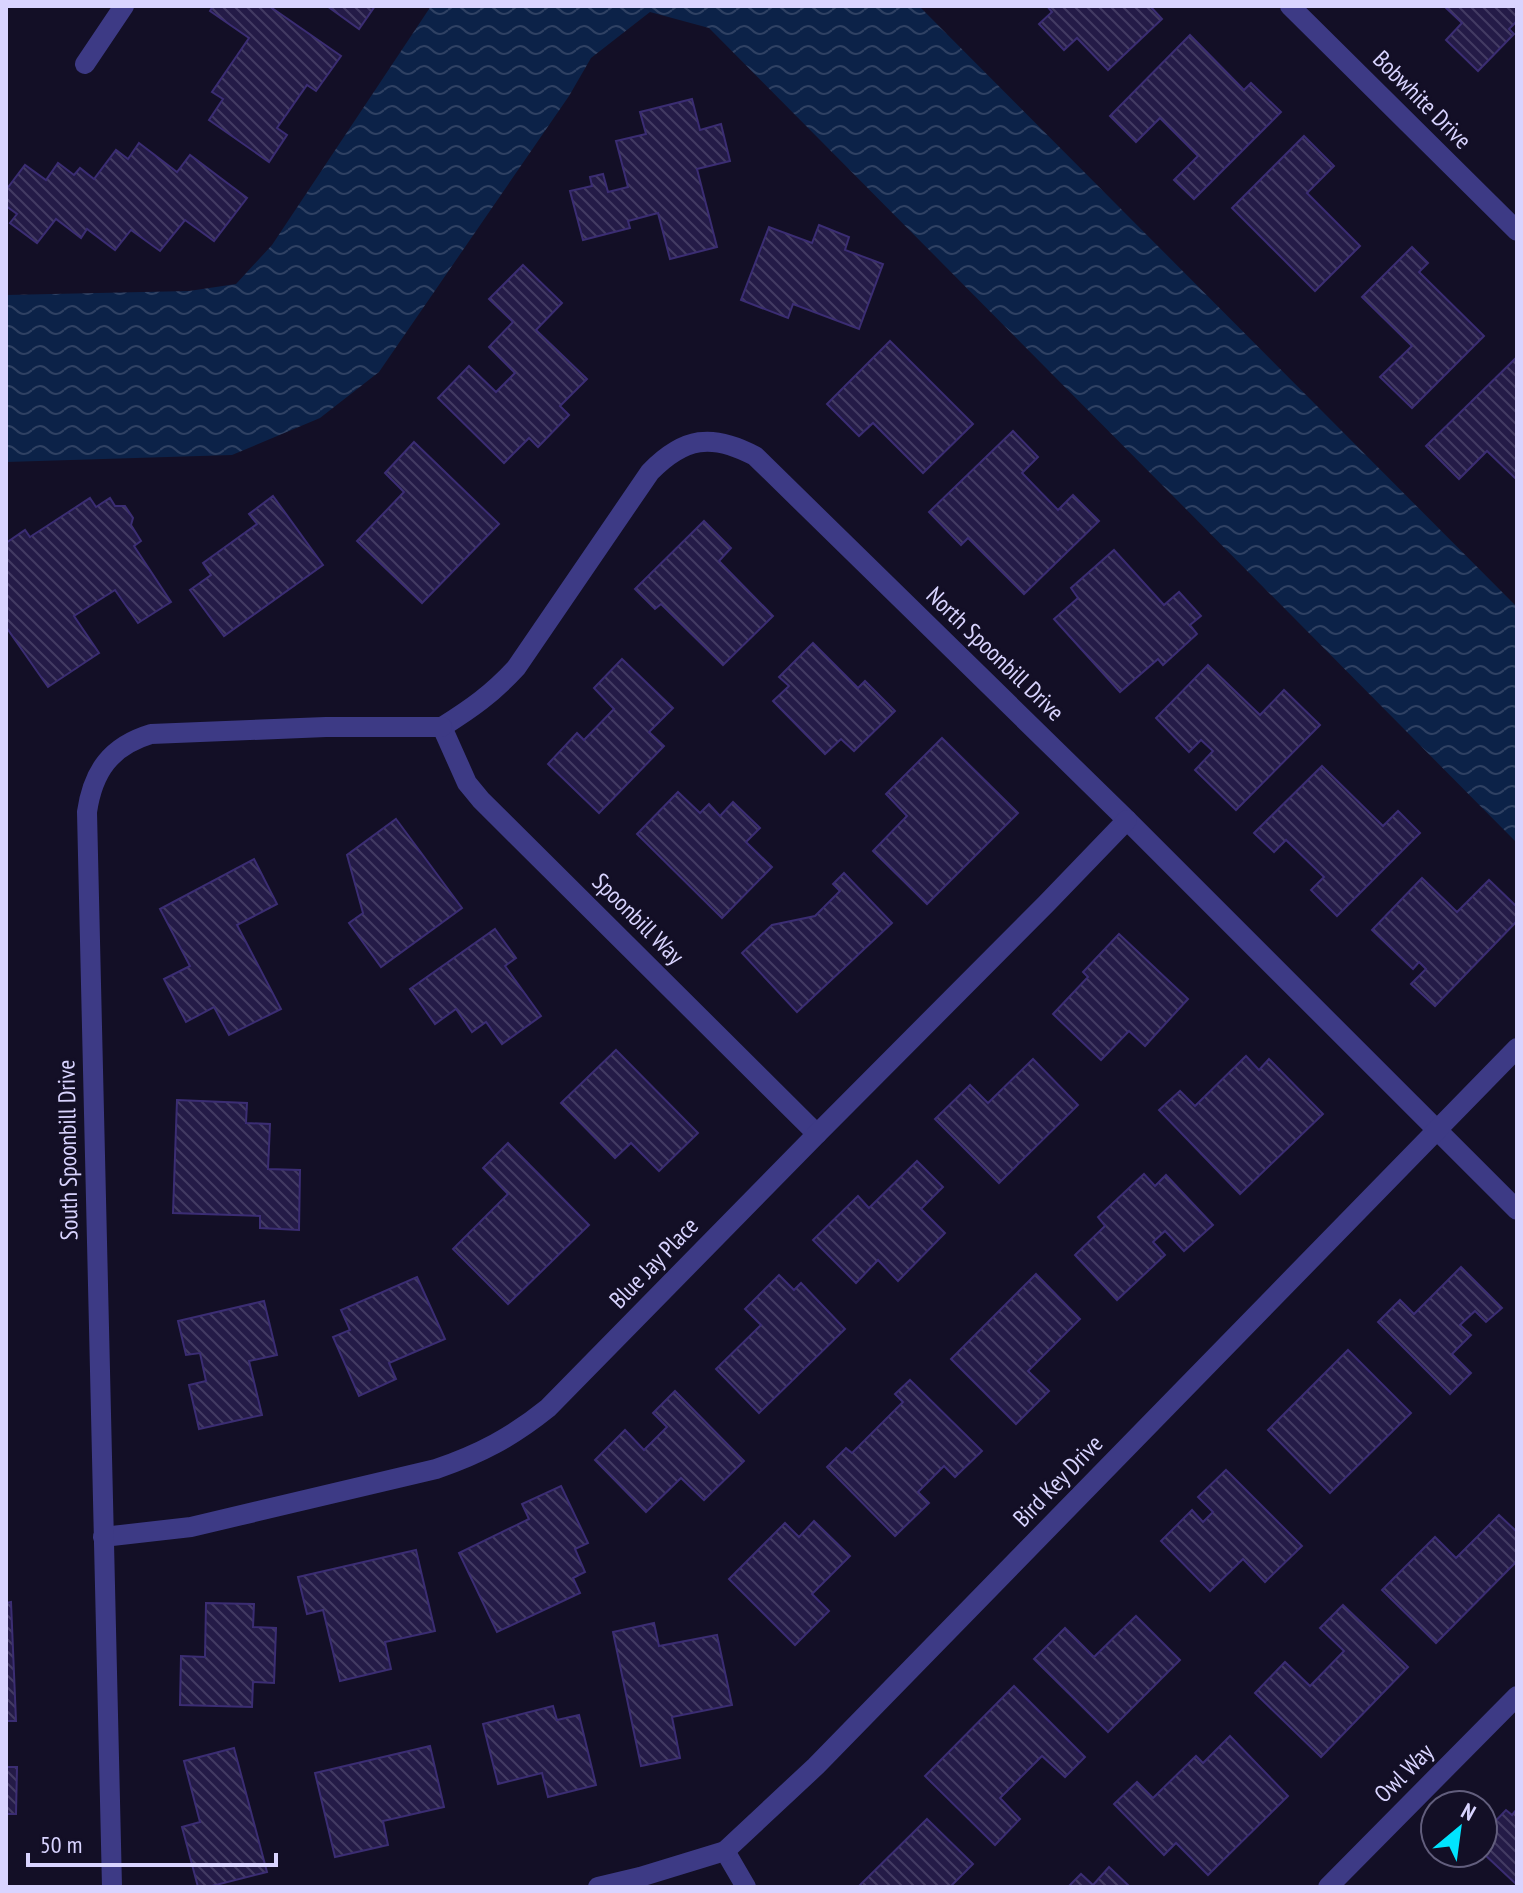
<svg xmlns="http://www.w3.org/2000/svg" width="1523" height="1893" viewBox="0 0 1523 1893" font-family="'PT Sans Narrow',sans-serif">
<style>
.water{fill:url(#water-waves)}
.building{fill:url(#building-back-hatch);stroke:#3b2d73;stroke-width:2}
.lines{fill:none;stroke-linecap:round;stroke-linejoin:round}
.minor{stroke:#3d3a85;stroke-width:20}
.labels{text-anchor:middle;stroke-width:6;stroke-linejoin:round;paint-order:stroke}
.street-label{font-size:24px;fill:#d9d4ff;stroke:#130f26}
</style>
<defs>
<pattern id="water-waves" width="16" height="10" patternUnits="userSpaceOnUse" patternTransform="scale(2)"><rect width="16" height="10" fill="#0c2248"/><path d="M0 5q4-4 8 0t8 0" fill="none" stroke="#2f4163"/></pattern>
<pattern id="building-back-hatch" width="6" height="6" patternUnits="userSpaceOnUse" patternTransform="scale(2)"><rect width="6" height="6" fill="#241b47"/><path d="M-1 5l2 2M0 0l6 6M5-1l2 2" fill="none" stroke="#433b63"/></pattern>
</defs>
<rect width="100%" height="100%" fill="#130f26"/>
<!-- water -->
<polygon class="water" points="431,6 919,6 1517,607 1517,843 709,28 650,12 591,58 569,96 379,372 320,418 232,455 6,462 6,295 189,291 236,284 272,245"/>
<!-- building -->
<g class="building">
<polygon points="213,6 269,6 341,56 316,91 307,85 277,128 287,135 269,162 209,120 223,99 212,92 249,38 210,11"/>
<polygon points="327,6 375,6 359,29"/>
<polygon points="1047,6 1150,6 1162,19 1108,70 1077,38 1064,50 1039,24 1052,12"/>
<polygon points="1444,6 1517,6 1517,21 1509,29 1514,34 1478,71 1446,40 1462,23"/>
<polygon points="1190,35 1244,90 1251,83 1281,112 1194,199 1174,180 1198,156 1160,118 1136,142 1110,116"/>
<polygon points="692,99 700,130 721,124 730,161 697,169 717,247 670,259 658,213 628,221 630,228 583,240 570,191 592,186 590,177 603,174 608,192 628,187 616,141 646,134 640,112"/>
<polygon points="1304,136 1334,166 1307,193 1360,246 1315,291 1232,208"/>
<polygon points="139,143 177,172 190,155 247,198 214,241 185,220 160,251 131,230 115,250 87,229 81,238 56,219 37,243 10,223 17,214 6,206 6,190 25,165 46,180 58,163 74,175 80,168 94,179 116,150 128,159"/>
<polygon points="819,225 849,237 845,250 883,264 859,329 793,304 788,318 741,300 769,227 812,243"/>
<polygon points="1412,247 1428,263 1419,272 1484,336 1412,408 1380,377 1412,346 1362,297"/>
<polygon points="523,265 562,303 536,330 587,379 560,406 569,415 538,447 529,438 504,463 438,398 469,366 496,392 515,373 489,347 513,322 489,299"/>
<polygon points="890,341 973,424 923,473 873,423 859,436 827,404"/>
<polygon points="1517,357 1517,480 1487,451 1459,479 1426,446"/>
<polygon points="1013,431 1038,457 1022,473 1058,510 1073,495 1099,521 1024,594 968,538 961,545 929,512"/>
<polygon points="414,442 499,524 422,603 357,541 404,492 385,473"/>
<polygon points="273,496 323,565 224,636 190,590 211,575 203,563 257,524 249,514"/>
<polygon points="90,498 96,507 110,498 115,506 125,506 133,518 131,525 141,541 134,546 171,602 138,623 115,590 74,616 99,653 48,687 6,627 6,543 25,530 30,537"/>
<polygon points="704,521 731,548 719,561 773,616 723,665 661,604 655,609 635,589"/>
<polygon points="1114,550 1164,605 1179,592 1201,616 1190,625 1197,634 1163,665 1158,659 1120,692 1054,619 1078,598 1071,588"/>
<polygon points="813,643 858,688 865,681 895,711 854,751 841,739 825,754 773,701 789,686 779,677"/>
<polygon points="622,659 673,708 649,732 664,746 599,813 548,764 577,733 584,740 614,709 594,688"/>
<polygon points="1208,665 1260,715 1284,690 1320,725 1236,810 1195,770 1213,751 1201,740 1189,752 1156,718"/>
<polygon points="942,738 1018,813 927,904 873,851 907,816 886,794"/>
<polygon points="1322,766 1383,826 1398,811 1420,833 1337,916 1311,890 1324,877 1286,840 1274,852 1254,833"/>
<polygon points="678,792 700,813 709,804 720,816 733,802 760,828 746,842 772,867 722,918 637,834"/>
<polygon points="396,819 462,908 381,967 349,923 363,913 347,855"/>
<polygon points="254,859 277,904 237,925 281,1009 229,1035 214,1007 186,1022 164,979 190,966 160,909"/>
<polygon points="844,873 892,923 797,1012 742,953 772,925 815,916 840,891 833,884"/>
<polygon points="1422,878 1457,912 1489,880 1517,907 1517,921 1435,1006 1411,984 1426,969 1419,962 1413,969 1372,930"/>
<polygon points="495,929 516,958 505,966 541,1016 502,1044 486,1022 472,1032 456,1009 435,1024 410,989"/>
<polygon points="1119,934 1188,999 1145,1046 1129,1031 1101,1060 1053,1014 1088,977 1083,972"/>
<polygon points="616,1050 698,1133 659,1171 631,1143 615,1158 561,1103"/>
<polygon points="1246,1056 1259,1070 1269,1059 1323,1114 1240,1194 1159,1110 1180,1091 1195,1106"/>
<polygon points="1033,1059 1078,1105 999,1183 935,1119 970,1085 988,1103"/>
<polygon points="177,1100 247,1103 246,1123 270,1124 268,1169 300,1170 299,1230 260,1228 260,1216 173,1213"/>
<polygon points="508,1143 589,1225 508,1304 453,1249 508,1194 483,1168"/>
<polygon points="917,1161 943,1187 921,1209 945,1233 898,1281 878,1260 856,1283 813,1240 858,1196 869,1208"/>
<polygon points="1144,1174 1155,1186 1166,1175 1213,1225 1184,1251 1165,1231 1153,1242 1165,1255 1117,1300 1075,1255 1105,1226 1098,1217"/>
<polygon points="1461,1267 1502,1308 1486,1322 1475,1311 1460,1325 1471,1335 1452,1354 1471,1373 1450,1394 1378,1322 1400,1300 1414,1314"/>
<polygon points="1036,1274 1080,1319 1028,1371 1049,1391 1016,1424 951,1359"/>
<polygon points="779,1275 794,1290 801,1283 845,1329 759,1413 716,1369 761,1325 745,1309"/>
<polygon points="417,1277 445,1339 389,1363 396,1379 359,1396 333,1337 350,1330 341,1310"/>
<polygon points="264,1301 277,1355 249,1361 262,1415 199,1429 189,1385 206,1381 200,1353 186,1355 178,1321"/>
<polygon points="1348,1350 1411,1413 1330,1493 1268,1430"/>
<polygon points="910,1380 982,1451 955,1477 944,1466 918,1492 929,1503 895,1536 827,1467 846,1448 852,1453 903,1402 895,1394"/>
<polygon points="675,1391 744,1461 704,1500 681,1478 646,1512 595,1460 625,1430 644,1450 667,1427 653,1413"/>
<polygon points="1226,1470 1302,1546 1265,1582 1243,1559 1210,1591 1161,1541 1192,1510 1203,1522 1213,1512 1198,1497"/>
<polygon points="561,1486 588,1543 575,1549 585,1572 573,1578 580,1593 497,1632 459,1553 529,1519 522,1504"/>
<polygon points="1499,1515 1517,1532 1517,1561 1436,1643 1382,1590 1435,1537 1456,1558"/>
<polygon points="814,1521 850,1556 812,1594 829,1611 795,1645 729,1579 785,1523 799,1537"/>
<polygon points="416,1550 435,1631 385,1642 391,1669 340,1681 323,1610 307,1614 298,1577"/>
<polygon points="11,1602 16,1721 6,1721 6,1603"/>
<polygon points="206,1603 254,1604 253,1627 276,1628 274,1683 253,1682 252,1707 180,1705 181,1656 205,1657"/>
<polygon points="1343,1605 1408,1667 1321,1757 1255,1693 1285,1662 1310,1686 1344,1651 1320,1628"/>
<polygon points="1136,1616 1180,1660 1108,1732 1034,1659 1065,1628 1094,1657"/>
<polygon points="654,1623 659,1646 717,1635 732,1705 672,1717 680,1758 641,1766 613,1632"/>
<polygon points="1014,1686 1085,1757 1065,1777 1042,1756 1000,1798 1020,1819 995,1845 925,1776"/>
<polygon points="553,1706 557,1720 579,1715 596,1785 548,1797 542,1773 498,1784 483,1724"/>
<polygon points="1230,1736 1288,1796 1208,1875 1176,1843 1164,1855 1114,1804 1137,1782 1153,1798 1196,1756 1203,1763"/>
<polygon points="430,1746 444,1807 383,1821 388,1845 335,1857 315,1773"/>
<polygon points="234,1748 267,1872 208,1887 198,1887 182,1827 200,1822 184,1761"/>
<polygon points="6,1767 17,1767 16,1814 6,1814"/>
<polygon points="1517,1809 1517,1885 1483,1853 1483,1834 1506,1810 1512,1815"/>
<polygon points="927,1819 973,1864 950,1887 858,1887"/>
<polygon points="1109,1867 1130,1887 1068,1887 1081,1874 1093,1885"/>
</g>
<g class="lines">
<!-- minor -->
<g class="minor">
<polyline points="1290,6 1517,231"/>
<polyline points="85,64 124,6"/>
<path d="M 442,727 C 472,708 492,694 516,668 L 650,472 C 684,437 712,433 755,456 L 1127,820 L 1517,1210"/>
<polyline points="442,727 467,783 481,800 817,1134"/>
<path d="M 103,1537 L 191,1527 L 436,1469 C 480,1454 512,1437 548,1408 L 817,1134 L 1046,904 L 1127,820"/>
<polyline points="725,1851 746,1887"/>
<path d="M 112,1887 L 87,812 C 93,771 111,746 151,734 L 326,727 L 442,727"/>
<polyline points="598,1887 640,1877 725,1851 816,1766 1517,1048"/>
<polyline points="1328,1887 1517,1696"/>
</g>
</g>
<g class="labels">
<!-- street labels -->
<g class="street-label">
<text transform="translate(1422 100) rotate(45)" y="8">Bobwhite Drive</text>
<text transform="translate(995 654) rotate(44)" y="8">North Spoonbill Drive</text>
<text transform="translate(638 919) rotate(45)" y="8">Spoonbill Way</text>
<text transform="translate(68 1150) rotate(-91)" y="8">South Spoonbill Drive</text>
<text transform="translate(654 1263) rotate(-46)" y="8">Blue Jay Place</text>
<text transform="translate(1058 1481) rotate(-46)" y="8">Bird Key Drive</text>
<text transform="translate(1404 1773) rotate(-45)" y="8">Owl Way</text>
</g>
</g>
<!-- border -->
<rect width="1523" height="1893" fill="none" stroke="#d9d4ff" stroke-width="16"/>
<!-- north arrow -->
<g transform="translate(1459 1829) rotate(29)"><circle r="38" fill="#130f26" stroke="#625e7d" stroke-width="2"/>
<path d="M0-6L14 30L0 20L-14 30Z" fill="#00e5ff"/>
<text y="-12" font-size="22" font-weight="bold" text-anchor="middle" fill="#d9d4ff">N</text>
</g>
<!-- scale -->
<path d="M28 1853v12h248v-12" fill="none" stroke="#d9d4ff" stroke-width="4"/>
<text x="40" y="1853" font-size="24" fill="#d9d4ff" stroke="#130f26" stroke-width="6" paint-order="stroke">50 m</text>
</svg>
